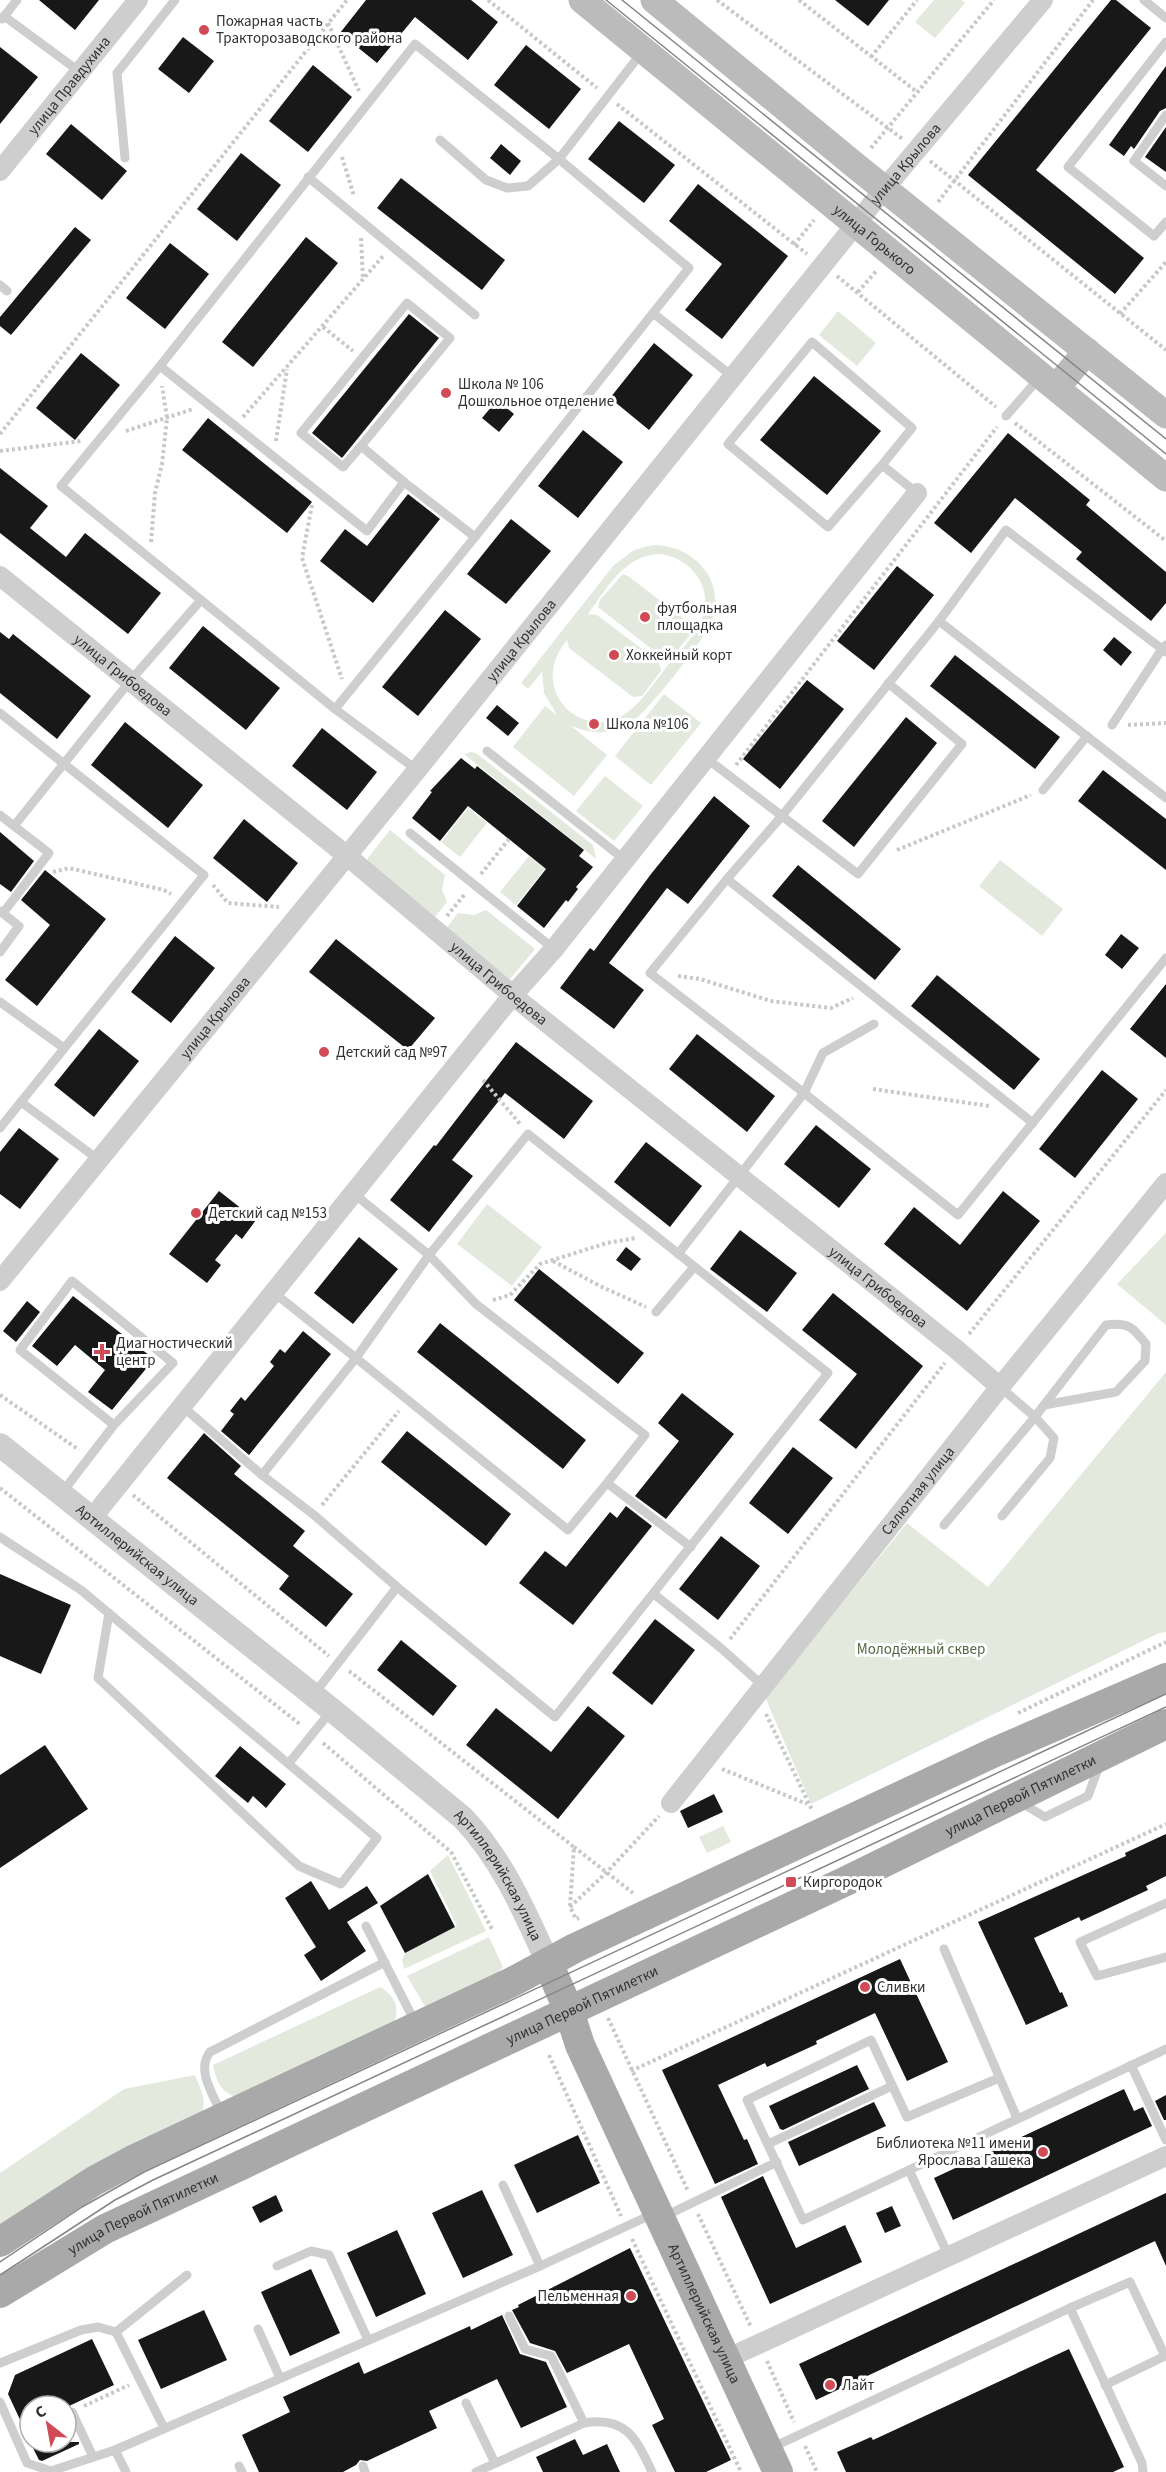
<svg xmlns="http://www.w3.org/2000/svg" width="1166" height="2472" viewBox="0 0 1166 2472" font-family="'Source Sans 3',sans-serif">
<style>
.green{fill:#e4e9de;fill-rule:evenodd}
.building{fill:#181818}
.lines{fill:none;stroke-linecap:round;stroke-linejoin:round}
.path{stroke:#c8c8c8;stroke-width:4;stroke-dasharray:3 3;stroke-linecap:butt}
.service{stroke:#cecece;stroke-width:9}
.minor{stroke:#cecece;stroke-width:20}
.tertiary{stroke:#cecece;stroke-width:24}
.secondary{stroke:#bbb;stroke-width:27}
.primary{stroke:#a9a9a9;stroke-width:30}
.tram{stroke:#868686;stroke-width:1.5}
.poi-dot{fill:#d04b56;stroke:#fff;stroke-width:2}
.labels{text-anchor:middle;stroke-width:6;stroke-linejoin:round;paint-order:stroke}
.poi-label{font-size:15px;fill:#313131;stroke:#fff;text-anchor:start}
.street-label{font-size:15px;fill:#313131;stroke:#fff}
.park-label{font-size:15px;fill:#556843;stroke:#fff}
</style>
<rect width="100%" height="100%" fill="#fff"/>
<!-- green -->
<g class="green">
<polygon points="934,0 961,0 965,3 935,38 915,22"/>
<polygon points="838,311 876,343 857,366 819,335"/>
<path d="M 653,545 C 693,545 726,579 712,620 C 707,637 652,705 637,718 C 632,723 625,727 618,730 C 601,735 585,732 570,725 L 607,755 L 574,796 L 513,747 L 545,706 L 557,715 L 544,693 L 542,672 L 528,689 L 521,683 L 613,566 L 634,550 ZM 661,554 C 693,559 715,590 701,621 C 693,639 677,654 665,669 C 645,695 622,734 583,719 C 572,715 562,706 557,695 C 548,675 554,656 567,640 L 569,648 L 633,697 L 642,696 L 661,671 L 659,662 L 597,615 L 588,614 C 607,588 625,554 661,554 Z"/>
<polygon points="623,574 628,576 692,625 691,634 670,659 663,658 598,607 600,600"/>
<polygon points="664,694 701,723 651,785 615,756"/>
<polygon points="471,752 476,753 593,845 596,859 464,754"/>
<polygon points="605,776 643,806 614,841 576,811"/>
<polygon points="468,808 487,823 460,857 441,842"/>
<polygon points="390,830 445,875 442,890 447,902 429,924 367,873 368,858"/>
<polygon points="529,856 545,869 516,905 500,892"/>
<polygon points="1000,860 1063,909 1042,936 979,886"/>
<polygon points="486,910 535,949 510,979 514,983 504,985 442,934 458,913 474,915"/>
<polygon points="487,1204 542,1247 512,1286 457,1244"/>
<polygon points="1166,1233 1166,1325 1117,1284"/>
<polygon points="1166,1372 1166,1632 1159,1633 811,1804 765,1697 907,1523 988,1587"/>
<polygon points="723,1826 731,1842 707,1853 699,1837"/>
<polygon points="448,1855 486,1931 404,1969 402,1960 405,1953 457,1926 430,1871"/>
<polygon points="489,1937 503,1967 496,1975 429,2007 424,2005 407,1976"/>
<path d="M 380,1987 C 396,1996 401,2010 392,2027 L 235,2097 C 220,2091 216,2080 213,2065 Z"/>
<path d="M 195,2075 C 200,2088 208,2101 201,2114 L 0,2226 L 0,2173 L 124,2089 Z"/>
</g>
<!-- building -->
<g class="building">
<polygon points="39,0 99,0 75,30"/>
<polygon points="366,0 471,0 498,22 468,60 415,17 377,63 340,33"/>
<polygon points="835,0 889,0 868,26"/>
<polygon points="1111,0 1116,0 1151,28 1036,170 1144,258 1115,294 968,175"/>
<polygon points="183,37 214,61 189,93 158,69"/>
<polygon points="526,45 581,89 549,129 494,85"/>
<polygon points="0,47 38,77 0,124"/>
<polygon points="313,65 352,97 308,152 269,121"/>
<polygon points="1166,66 1166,108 1160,111 1134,149 1131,146 1124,156 1109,145"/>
<polygon points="619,121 675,165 644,203 588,159"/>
<polygon points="71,124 127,171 102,200 46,154"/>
<polygon points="1166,127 1166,172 1145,157"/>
<polygon points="501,144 521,161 510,175 490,158"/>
<polygon points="241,153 281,185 237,241 197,209"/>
<polygon points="401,178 505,260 482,290 377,208"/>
<polygon points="698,184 788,256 722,339 685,310 722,264 669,221"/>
<polygon points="75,227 91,240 11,335 0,326 0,317"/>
<polygon points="306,237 338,263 253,367 222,342"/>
<polygon points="170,243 209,274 165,329 126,298"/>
<polygon points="409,314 439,338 342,458 312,433"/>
<polygon points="654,343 693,375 649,430 610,398"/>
<polygon points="81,353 120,385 75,440 36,408"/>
<polygon points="814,376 881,431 827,495 760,440"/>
<polygon points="497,400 514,414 499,432 482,418"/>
<polygon points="208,418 312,502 287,533 182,450"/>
<polygon points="583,430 623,462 578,518 538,486"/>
<polygon points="1008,433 1090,500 1086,505 1166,572 1166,603 1151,621 1076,559 1082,552 1015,498 971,553 934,523"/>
<polygon points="0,468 48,506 30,528 66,557 85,533 161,593 128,634 0,533"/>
<polygon points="408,494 440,519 373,603 320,561 345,529 367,546"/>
<polygon points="511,519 551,551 506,604 467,574"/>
<polygon points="897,566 934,595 874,670 837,641"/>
<polygon points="445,610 481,639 418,716 382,687"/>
<polygon points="203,626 280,688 246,730 169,668"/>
<polygon points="0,632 9,639 13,634 91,696 57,739 0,693"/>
<polygon points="1114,637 1132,652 1121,666 1103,650"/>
<polygon points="955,655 1060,737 1035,769 930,686"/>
<polygon points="807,680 844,709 780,789 743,759"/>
<polygon points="497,705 519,723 508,736 486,718"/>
<polygon points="906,717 937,743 854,847 822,821"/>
<polygon points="125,722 203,785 168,828 91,765"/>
<polygon points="322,728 377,772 347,810 292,766"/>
<polygon points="461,758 475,769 477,766 584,850 579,856 593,867 576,887 578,889 568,902 566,900 544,928 517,906 546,869 468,806 440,841 412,818 432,792 430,791"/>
<polygon points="1103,770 1166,819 1166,870 1078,801"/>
<polygon points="714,796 750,826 688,904 667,888 609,963 644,990 614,1029 560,988 590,948 594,951 651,874"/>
<polygon points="244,819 298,863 267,902 213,858"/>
<polygon points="0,832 34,861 11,892 0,884"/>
<polygon points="798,865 901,949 875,980 772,896"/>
<polygon points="45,870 106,919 37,1006 5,980 50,925 21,900"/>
<polygon points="1121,934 1139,948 1122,969 1105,955"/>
<polygon points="175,936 215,968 171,1023 131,992"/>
<polygon points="336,939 435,1018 408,1050 309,972"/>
<polygon points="937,975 1040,1059 1014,1090 911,1006"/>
<polygon points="1166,984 1166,1058 1130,1029"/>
<polygon points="99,1029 139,1061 94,1117 54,1085"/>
<polygon points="697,1034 775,1096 747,1132 669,1069"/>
<polygon points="516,1042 593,1101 564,1139 505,1093 452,1160 473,1176 429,1232 390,1200 434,1145 436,1146"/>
<polygon points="1102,1070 1138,1099 1075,1178 1039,1149"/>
<polygon points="816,1125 871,1169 839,1208 784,1164"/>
<polygon points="19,1128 59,1159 20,1209 0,1194 0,1152"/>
<polygon points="646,1142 702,1186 670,1227 614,1182"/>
<polygon points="219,1191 256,1220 242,1239 236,1234 215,1260 221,1265 207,1283 169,1254"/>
<polygon points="1003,1191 1040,1221 967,1311 884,1244 914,1207 960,1245"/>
<polygon points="740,1230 797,1273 767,1312 710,1269"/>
<polygon points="359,1237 398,1269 353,1324 314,1293"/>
<polygon points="626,1247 641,1259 631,1271 616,1260"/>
<polygon points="539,1269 644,1353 618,1384 514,1300"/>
<polygon points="833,1293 923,1366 856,1449 819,1420 857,1374 802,1330"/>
<polygon points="73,1296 154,1359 112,1410 88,1392 105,1370 75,1345 57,1366 32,1346"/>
<polygon points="27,1301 40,1312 16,1342 3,1331"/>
<polygon points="440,1323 586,1440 563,1469 417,1352"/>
<polygon points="303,1331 331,1354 249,1455 221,1431 234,1414 230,1411 241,1397 245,1401 274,1366 270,1362 280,1349 285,1353"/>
<polygon points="682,1393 734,1434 666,1519 635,1496 679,1441 658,1423"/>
<polygon points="407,1431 511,1514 486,1546 381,1462"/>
<polygon points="204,1433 241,1466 234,1474 305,1531 293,1546 353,1594 326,1627 279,1589 289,1576 167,1478"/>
<polygon points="793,1447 833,1478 788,1534 749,1503"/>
<polygon points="626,1506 652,1526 573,1625 519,1583 545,1551 566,1567 610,1512 617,1518"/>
<polygon points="721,1536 760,1566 718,1620 679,1589"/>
<polygon points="0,1574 71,1605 41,1674 0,1656"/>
<polygon points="655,1619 695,1650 652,1705 612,1673"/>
<polygon points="401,1640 457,1686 433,1716 377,1670"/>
<polygon points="588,1706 625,1736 558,1819 466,1745 496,1708 551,1752"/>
<polygon points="45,1745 88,1809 0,1868 0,1775"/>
<polygon points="240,1746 286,1784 266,1808 253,1796 248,1803 215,1776"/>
<polygon points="714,1794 723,1812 688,1828 680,1811"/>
<polygon points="1166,1834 1166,1876 1146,1886 1148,1890 1081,1921 1079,1917 1034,1938 1060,1993 1062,1992 1068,2006 1026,2025 978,1922 1126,1856 1125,1853"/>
<polygon points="428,1874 455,1927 405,1953 380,1906"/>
<polygon points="311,1881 329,1910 367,1886 378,1903 347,1922 366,1951 321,1981 304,1955 316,1947 285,1898"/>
<polygon points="900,1959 948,2062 907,2081 875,2013 816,2041 817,2044 767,2067 765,2063 718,2085 744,2140 747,2139 758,2164 715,2184 662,2070"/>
<polygon points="857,2065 869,2089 783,2130 780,2129 769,2106"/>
<polygon points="1124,2089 1134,2111 1143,2107 1152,2126 953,2220 934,2178"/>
<polygon points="1166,2095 1166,2120 1164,2120 1155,2101"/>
<polygon points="874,2102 886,2126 799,2166 788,2142"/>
<polygon points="578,2135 600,2183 537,2213 514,2165"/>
<polygon points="763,2176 796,2248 845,2225 862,2262 770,2304 721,2197"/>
<polygon points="482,2190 513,2255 463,2278 432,2213"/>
<polygon points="1166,2193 1166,2266 1155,2241 816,2400 799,2364"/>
<polygon points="276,2195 283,2211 260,2223 252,2207"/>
<polygon points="892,2206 901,2226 885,2233 876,2213"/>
<polygon points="397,2230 426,2294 376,2317 347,2253"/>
<polygon points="630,2248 731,2460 706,2472 675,2472 652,2425 664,2419 629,2344 567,2373 555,2351 530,2343 512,2310 519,2307 518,2305"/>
<polygon points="311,2269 340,2333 290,2356 261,2292"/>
<polygon points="204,2310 227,2360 161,2389 138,2340"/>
<polygon points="502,2315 520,2354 546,2362 567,2407 521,2428 497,2379 429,2411 437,2428 367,2461 360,2460 356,2465 343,2472 259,2472 242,2435 290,2412 283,2397 359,2362 364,2374 470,2326 471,2330"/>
<polygon points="92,2339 114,2385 69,2406 30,2406 30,2441 8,2394 15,2375"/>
<polygon points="1069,2349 1124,2467 1113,2472 846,2472 837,2452 871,2437 873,2440"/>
<polygon points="575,2439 583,2455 607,2444 620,2472 543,2472 536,2457"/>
<polygon points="30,2442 79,2442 79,2444 42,2461 39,2460"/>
</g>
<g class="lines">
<!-- path -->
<g class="path">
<polyline points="488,0 597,88"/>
<polyline points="717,0 904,140"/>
<polyline points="799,0 917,92"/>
<polyline points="328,23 359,91"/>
<polyline points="871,57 917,0"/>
<polyline points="617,104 807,254"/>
<polyline points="871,148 994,0"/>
<polyline points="342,157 354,196"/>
<polyline points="930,161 1166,350"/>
<polyline points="938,202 1093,0"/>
<polyline points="361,238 363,279"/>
<polyline points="794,245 814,220"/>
<polyline points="837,276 996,407"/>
<polyline points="858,292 877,270"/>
<polyline points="1120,314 1166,262"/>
<polyline points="323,327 353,351"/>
<polyline points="243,417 384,255"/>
<polyline points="1015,423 1166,541"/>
<polyline points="126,431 193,409"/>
<polyline points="0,434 347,0"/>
<polyline points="276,441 287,369"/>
<polyline points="0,451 81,441"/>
<polyline points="312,505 302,558 342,679"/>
<polyline points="151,542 155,493 162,464 167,418 162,386"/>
<polyline points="1128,725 1166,723"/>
<polyline points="736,765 997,427"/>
<polyline points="897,850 1031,795"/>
<polyline points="53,872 69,868 164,890 171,894"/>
<polyline points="481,874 509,839"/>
<polyline points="213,885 228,903 279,907"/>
<polyline points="447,916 465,894"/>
<polyline points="678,976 700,979 771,1001 831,1008 853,998"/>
<polyline points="483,1080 520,1124"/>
<polyline points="873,1089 989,1106"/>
<polyline points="553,1261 600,1286 646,1307"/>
<polyline points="493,1300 510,1295 540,1264 607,1243 636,1238"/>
<polyline points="969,1334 1166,1090"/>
<polyline points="0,1395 79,1450"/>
<polyline points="0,1488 301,1725"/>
<polyline points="133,1495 329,1656"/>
<polyline points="322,1505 399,1411"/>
<polyline points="730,1639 945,1363"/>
<polyline points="349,1671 574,1847 570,1907 576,1919 579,1918"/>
<polyline points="1018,1713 1166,1642"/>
<polyline points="766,1714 812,1810"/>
<polyline points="323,1743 451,1852 493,1931"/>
<polyline points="722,1769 807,1804"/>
<polyline points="574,1847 633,1893"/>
<polyline points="570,1907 607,1872 659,1816"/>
<polyline points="608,2018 688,2191"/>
<polyline points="549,2055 621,2216"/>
<polyline points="631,2071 1166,1824"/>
<polyline points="698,2214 751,2327"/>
<polyline points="632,2239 741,2472"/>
<polyline points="767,2361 794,2422"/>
<polyline points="84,2406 129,2385"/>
<polyline points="805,2446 817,2472"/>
</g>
<!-- service -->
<g class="service">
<polyline points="1144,0 1166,18"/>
<polyline points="4,16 80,72"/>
<polyline points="2,19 17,0"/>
<polyline points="1166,42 1068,167 1154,236 1166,222"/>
<polyline points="1166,115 1134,161 1166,186"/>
<polyline points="440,140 486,180 507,188 528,186 559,159 642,52"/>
<polyline points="125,158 117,73 175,0"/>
<polyline points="308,177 475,315"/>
<polyline points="0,285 7,291"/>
<polyline points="160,366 367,531 404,482 475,537"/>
<polyline points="1006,416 1040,377"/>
<polyline points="361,446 343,467 301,433 407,303 450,338 361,446 404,482"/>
<polyline points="882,465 828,527 728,444 812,342 912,428 882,465 917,493"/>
<polyline points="939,621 1166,798"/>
<polyline points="335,709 475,537 653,313"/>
<polyline points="0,713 204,875 0,1128"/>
<polyline points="1112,725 1162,649 1166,652"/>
<polyline points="487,751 625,860"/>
<polyline points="706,758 858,874 962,744 888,683"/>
<polyline points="417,770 335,709 61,486 160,366 415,44 559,159 689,268 653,313 733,377"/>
<polyline points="1043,790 1087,736"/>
<polyline points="0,815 14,826"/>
<polyline points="410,833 554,949"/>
<polyline points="727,879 1033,1123"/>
<polyline points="0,911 19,926 0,952"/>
<polyline points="3,913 49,853 14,826 130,681 201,600"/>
<polyline points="0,1002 64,1048"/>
<polyline points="874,1024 823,1053 804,1093 650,973 727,879 781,817 939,621 1006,530 1162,649 1166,645"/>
<polyline points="21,1102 99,1160"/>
<polyline points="678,1254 804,1093 958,1215 1166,958"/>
<polyline points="273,1292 356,1358 262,1475 314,1515 397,1587 555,1717 828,1373 528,1134 429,1255 353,1193"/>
<polyline points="656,1312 694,1267"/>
<polyline points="1000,1387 1035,1417 1054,1438 1050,1458 1002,1516"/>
<polyline points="182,1406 262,1475"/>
<polyline points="607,1483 645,1435 476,1304 429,1255 356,1358 568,1530 607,1483 691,1547"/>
<polyline points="61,1494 114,1425 173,1363 72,1281 20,1350 114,1425"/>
<path d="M 944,1525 L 1035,1417 L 1044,1405 L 1106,1325 C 1128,1322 1133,1327 1146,1344 L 1145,1361 L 1116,1392 L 1044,1405"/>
<polyline points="0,1537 81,1590 377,1838 341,1884 299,1866 98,1678 109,1613"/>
<polyline points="654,1594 722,1649 763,1686"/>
<polyline points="314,1694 397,1587"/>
<polyline points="289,1763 331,1711"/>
<polyline points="1020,1802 1045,1817 1088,1796 1099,1766"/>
<polyline points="1166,1903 1080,1942 1097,1976 1166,1957"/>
<polyline points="366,1926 415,2022"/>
<polyline points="944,1949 1017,2118"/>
<polyline points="1131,2065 1166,2140"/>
<polyline points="999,2078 907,2117 871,2040 747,2100 803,2220 1166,2049"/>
<path d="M 221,2113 C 213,2094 196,2070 210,2052 L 385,1962"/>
<polyline points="768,2144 892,2086"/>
<polyline points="909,2170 949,2257"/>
<polyline points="503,2185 540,2266"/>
<polyline points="665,2216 777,2162"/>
<polyline points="277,2266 311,2251 329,2255 368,2340"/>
<polyline points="1070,2308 1130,2282 1165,2356 1105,2385"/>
<polyline points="509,2316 525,2349 551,2356 584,2423"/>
<polyline points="258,2329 280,2378"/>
<polyline points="0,2363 81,2330 98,2327 116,2332"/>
<polyline points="0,2402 27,2463 51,2471 115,2450 540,2266 653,2214"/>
<polyline points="466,2403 495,2463"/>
<polyline points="72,2412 93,2457"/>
<polyline points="164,2428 116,2332 187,2275"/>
<polyline points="771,2448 1070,2308 1142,2463 1143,2472"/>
<polyline points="115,2450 126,2472"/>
<polyline points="239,2466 242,2472"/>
<polyline points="363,2466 365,2472"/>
<path d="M 476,2472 L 584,2423 C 626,2416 636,2438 652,2472"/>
</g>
<!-- minor -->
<g class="minor">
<path id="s1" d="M 0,171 L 138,0"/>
<path id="s2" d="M 0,576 L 346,855 L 522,1003 L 956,1349 L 1000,1387"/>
<path id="s3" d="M 0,1281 L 417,770 L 884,189 L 1043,0"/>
<polyline points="92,1518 512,996 554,949 917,493"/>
<path id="s4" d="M 671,1803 L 1000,1387 L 1166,1183"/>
<polyline points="726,2359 1166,2156"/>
</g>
<!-- tertiary -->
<path class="tertiary" id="s5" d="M 0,1445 L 332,1710 L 463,1818 C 502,1859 525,1912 548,1963"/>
<!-- secondary -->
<g class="secondary">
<path id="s6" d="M 582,0 L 1166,478"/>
<polyline points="654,0 857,167 1166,415"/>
<polyline points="1056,388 1087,351"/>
</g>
<!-- primary -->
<g class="primary">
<path id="s7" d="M 548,1963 L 569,2011 L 580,2045 L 778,2472"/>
<polyline points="0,2242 94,2181 135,2159 514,1981 575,1948 995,1752 1166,1678"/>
<path id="s8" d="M 0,2293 L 105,2229 L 846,1881 L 1166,1724"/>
</g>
<!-- tram -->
<g class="tram">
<polyline points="606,0 1166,454"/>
<polyline points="622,0 1166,439"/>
<polyline points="0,2262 82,2207 144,2172 1166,1694"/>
<polyline points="0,2275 115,2200 153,2180 1166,1707"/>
</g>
</g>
<!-- markers -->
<g class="poi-dot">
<circle cx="204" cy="30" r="6"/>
<circle cx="446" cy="393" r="6"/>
<circle cx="645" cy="617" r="6"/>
<circle cx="614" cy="655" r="6"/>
<circle cx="594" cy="724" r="6"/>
<circle cx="324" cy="1052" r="6"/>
<circle cx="196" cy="1213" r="6"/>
<path d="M99 1343h6v6h6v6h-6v6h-6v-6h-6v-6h6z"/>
<rect x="785" y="1876" width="12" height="12" rx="3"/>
<circle cx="865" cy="1987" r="6"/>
<circle cx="1043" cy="2152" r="6"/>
<circle cx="631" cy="2296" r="6"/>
<circle cx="830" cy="2385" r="6"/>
</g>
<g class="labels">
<!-- poi labels -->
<g class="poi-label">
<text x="216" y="26">Пожарная часть<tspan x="216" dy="17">Тракторозаводского района</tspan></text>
<text x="458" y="389">Школа № 106<tspan x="458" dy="17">Дошкольное отделение</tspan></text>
<text x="657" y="613">футбольная<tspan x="657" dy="17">площадка</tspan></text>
<text x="626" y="660">Хоккейный корт</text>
<text x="606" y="729">Школа №106</text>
<text x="336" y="1057">Детский сад №97</text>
<text x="208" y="1218">Детский сад №153</text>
<text x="116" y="1348">Диагностический<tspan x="116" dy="17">центр</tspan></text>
<text x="803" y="1887">Киргородок</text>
<text x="877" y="1992">Сливки</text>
<text x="1031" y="2148" text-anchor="end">Библиотека №11 имени<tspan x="1031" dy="17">Ярослава Гашека</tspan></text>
<text x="619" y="2301" text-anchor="end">Пельменная</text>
<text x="842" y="2390">Лайт</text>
</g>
<!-- street labels -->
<g class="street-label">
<text dy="5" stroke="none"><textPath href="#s1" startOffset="110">улица Правдухина</textPath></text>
<text dy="5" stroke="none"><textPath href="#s3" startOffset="1438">улица Крылова</textPath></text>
<text dy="5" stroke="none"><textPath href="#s6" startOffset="378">улица Горького</textPath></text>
<text dy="5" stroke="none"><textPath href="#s3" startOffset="826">улица Крылова</textPath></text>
<text dy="5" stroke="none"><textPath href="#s2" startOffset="158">улица Грибоедова</textPath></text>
<text dy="5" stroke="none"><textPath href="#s2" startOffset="644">улица Грибоедова</textPath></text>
<text dy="5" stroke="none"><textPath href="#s3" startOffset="340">улица Крылова</textPath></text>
<text dy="5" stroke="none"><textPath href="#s2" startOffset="1130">улица Грибоедова</textPath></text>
<text dy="5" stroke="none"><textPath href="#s4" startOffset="398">Салютная улица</textPath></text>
<text dy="5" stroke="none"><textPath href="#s5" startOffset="176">Артиллерийская улица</textPath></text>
<text dy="5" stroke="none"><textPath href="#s8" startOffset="1136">улица Первой Пятилетки</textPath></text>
<text dy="5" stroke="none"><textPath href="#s5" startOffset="662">Артиллерийская улица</textPath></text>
<text dy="5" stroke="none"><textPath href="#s8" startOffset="650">улица Первой Пятилетки</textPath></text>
<text dy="5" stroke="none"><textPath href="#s8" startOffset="164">улица Первой Пятилетки</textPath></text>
<text dy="5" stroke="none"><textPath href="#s7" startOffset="384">Артиллерийская улица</textPath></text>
</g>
<!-- park labels -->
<g class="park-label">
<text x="921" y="1654">Молодёжный сквер</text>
</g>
</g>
<!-- north arrow -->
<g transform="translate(48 2424) rotate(329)"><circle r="28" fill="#ffffff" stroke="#adadad" stroke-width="1.5"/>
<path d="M0-4.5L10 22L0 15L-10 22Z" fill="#d04b56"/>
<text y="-9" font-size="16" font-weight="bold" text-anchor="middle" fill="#313131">С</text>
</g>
</svg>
